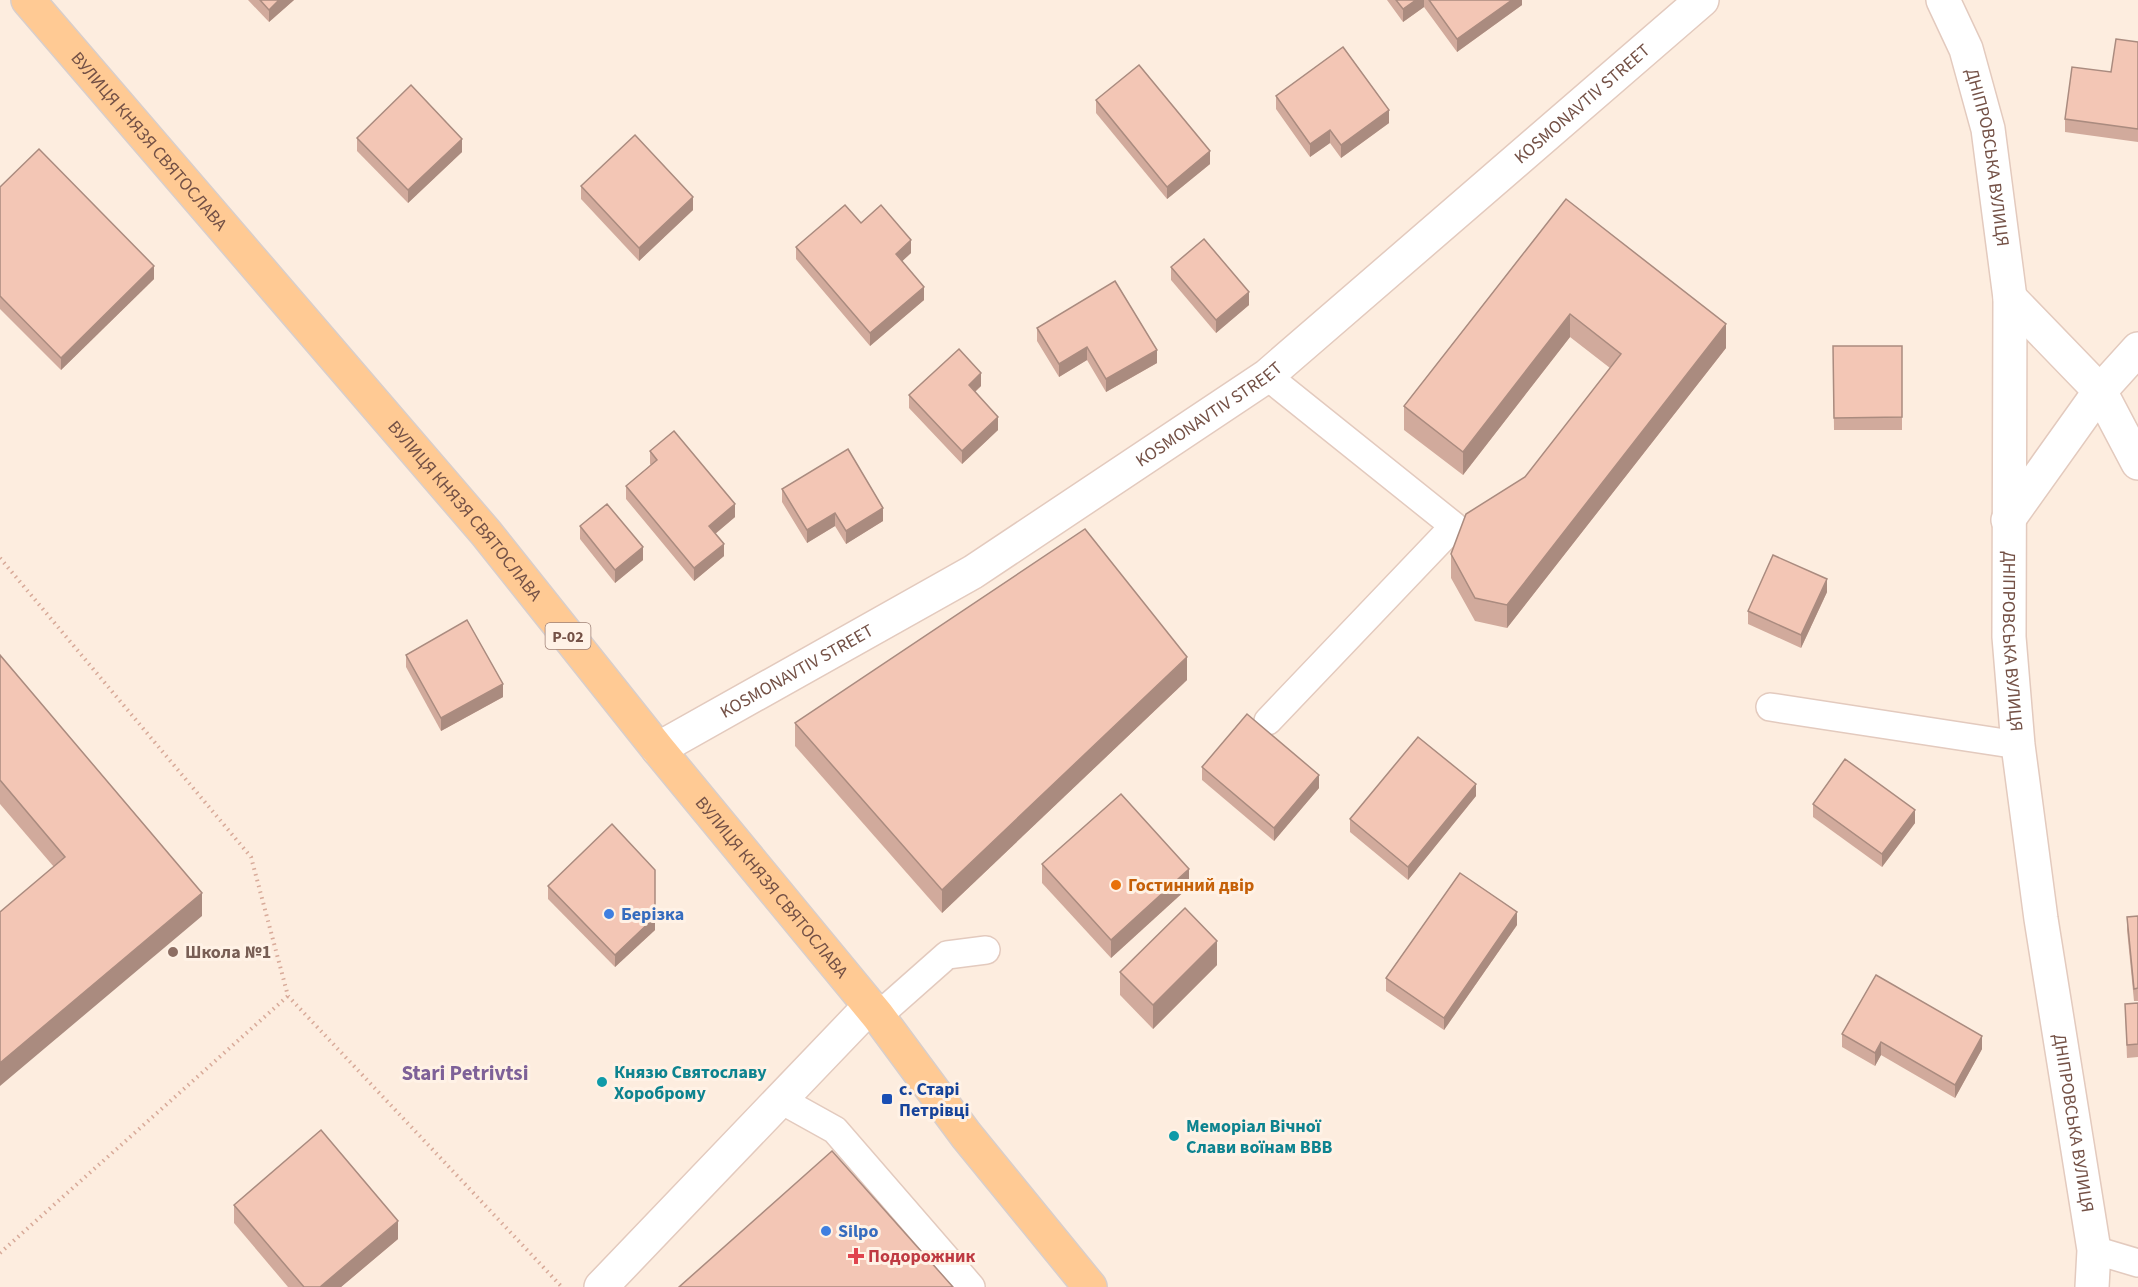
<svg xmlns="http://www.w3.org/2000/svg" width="2138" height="1287" viewBox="0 0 2138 1287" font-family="'Source Sans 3',sans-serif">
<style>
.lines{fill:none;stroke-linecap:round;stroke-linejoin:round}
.lane-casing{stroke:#e3cabe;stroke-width:30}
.street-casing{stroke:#e3cabe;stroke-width:36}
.primary-casing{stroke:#d8cecb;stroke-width:36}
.path{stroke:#d8aa99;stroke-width:4;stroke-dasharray:1.5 4.5;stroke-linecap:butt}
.lane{stroke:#fff;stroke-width:27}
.street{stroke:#fff;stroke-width:33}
.primary{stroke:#ffca94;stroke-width:33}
.wall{fill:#d1aa9c}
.shaded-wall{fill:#aa8b7f}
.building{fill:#f3c6b5;stroke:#aa8b7f;stroke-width:1.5}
.food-dot{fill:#e8710a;stroke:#fff2e6;stroke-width:2}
.shop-dot{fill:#3f7fe0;stroke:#fff2e6;stroke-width:2}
.education-dot{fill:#8d6e63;stroke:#fff2e6;stroke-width:2}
.culture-dot{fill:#0f9aa8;stroke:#fff2e6;stroke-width:2}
.transit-dot{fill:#1a4fb4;stroke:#fff2e6;stroke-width:2}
.health-dot{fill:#e0444e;stroke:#fff2e6;stroke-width:2}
.labels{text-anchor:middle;stroke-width:6;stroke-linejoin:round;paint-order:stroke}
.shield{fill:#fff2e6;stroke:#9e8176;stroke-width:1.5}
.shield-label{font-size:16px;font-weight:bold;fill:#745146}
.street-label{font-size:18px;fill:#745146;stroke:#fff2e6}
.food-label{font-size:18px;font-weight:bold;fill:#c56008;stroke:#fff2e6;text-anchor:start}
.shop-label{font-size:18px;font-weight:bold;fill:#366cbe;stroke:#fff2e6;text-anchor:start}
.education-label{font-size:18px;font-weight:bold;fill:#785e54;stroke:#fff2e6;text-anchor:start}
.culture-label{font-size:18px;font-weight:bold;fill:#0d838f;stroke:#fff2e6;text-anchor:start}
.transit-label{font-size:18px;font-weight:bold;fill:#164399;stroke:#fff2e6;text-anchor:start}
.health-label{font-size:18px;font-weight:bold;fill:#be3a42;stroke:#fff2e6;text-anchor:start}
.quarter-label{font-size:21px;font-weight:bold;fill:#7e6198;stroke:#fff2e6}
</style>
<rect width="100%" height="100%" fill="#fdeddf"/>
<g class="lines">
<!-- lane casing -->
<g class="lane-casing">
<g id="lane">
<polyline points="1267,376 1454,526 1268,721"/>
<polyline points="1770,707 2018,745"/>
<polyline points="878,1016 947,955 986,950"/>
<polyline points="781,1100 835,1130 971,1287"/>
<polyline points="2094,1250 2138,1263"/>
</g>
</g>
<!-- street casing -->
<g class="street-casing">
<g id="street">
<path id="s1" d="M 1943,0 L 1966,49 L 1988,129 L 2010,298 L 2009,637 L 2018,745 L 2041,919 L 2094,1250 L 2092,1287"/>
<polyline points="2010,298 2100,391 2138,463"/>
<polyline points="2008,520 2100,391 2138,349"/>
<path id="s2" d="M 658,749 L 973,572 L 1267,376 L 1702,0"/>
<polyline points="601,1287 870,1006"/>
</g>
</g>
<!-- primary casing -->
<g class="primary-casing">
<g id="primary">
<path id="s3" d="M 28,0 L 486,533 L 658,749 L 878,1016 L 966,1135 L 1090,1287"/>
</g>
</g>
<!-- path -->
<g class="path">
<polyline points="0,558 251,857 288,996 561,1286"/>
<polyline points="0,1253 288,996"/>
</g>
<!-- lane -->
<use href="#lane" class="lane"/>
<!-- street -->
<use href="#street" class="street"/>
<!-- primary -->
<use href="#primary" class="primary"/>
</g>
<!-- wall -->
<g class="wall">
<polygon points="248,0 294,0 269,22"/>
<polygon points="1387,0 1522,0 1522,5 1457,52 1424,7 1403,22"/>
<polygon points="2138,42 2138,142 2065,132 2065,119"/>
<polygon points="1276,96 1389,123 1341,158 1330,143 1310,157 1276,109"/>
<polygon points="1096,100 1210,164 1167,199 1096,113"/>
<polygon points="357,138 462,152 408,203 357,151"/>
<polygon points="581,186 693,210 639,261 581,199"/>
<polygon points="0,187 154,279 61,370 0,309"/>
<polygon points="1566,199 1726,348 1507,628 1475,621 1451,578 1451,554 1525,477 1610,368 1570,337 1463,475 1404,430 1404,406"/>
<polygon points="861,223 911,253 902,261 924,300 870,346 796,259 796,247"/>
<polygon points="1171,267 1249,305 1216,333 1171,280"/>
<polygon points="1037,328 1157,363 1106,392 1087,360 1059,377 1037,341"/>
<polygon points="1833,346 1902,346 1902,430 1834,430"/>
<polygon points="981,386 975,392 998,430 962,464 909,408 909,395"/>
<polygon points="650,451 735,517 715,534 724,556 694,581 626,499 626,486 651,465 650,464"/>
<polygon points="782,489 883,521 846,544 835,526 807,543 782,502"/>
<polygon points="580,526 643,560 615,583 580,539"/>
<polygon points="1827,592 1801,648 1748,624 1748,611"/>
<polygon points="0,655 202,916 54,867 0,804"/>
<polygon points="406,655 503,697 441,731 406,667"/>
<polygon points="1187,680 942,913 795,746 795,723"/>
<polygon points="1202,767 1319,788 1274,841 1202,780"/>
<polygon points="1476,796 1408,880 1350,832 1350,819"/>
<polygon points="1813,804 1915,823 1882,867 1813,817"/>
<polygon points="1042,864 1189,887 1111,958 1042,883"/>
<polygon points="548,886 655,930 615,967 548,899"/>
<polygon points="2138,916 2138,1001 2134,1001 2127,930 2127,917"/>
<polygon points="1517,925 1444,1030 1386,991 1386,978"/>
<polygon points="1217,965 1153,1029 1120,995 1120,972"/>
<polygon points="2138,1003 2138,1057 2127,1058 2125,1004"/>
<polygon points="1842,1034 1982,1049 1955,1098 1881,1055 1875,1066 1842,1047"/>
<polygon points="234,1205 398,1239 341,1287 288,1287 234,1223"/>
</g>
<!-- shaded-wall -->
<g class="shaded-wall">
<polygon points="279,0 294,0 269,22 269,10"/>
<polygon points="1416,0 1424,0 1424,7 1403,22 1403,9"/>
<polygon points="1512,0 1522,0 1522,5 1457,52 1457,39"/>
<polygon points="1389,110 1389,123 1341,158 1341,145"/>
<polygon points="1330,130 1330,143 1310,157 1310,144"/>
<polygon points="462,139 462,152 408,203 408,190"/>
<polygon points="1210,151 1210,164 1167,199 1167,187"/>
<polygon points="693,197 693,210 639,261 639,248"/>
<polygon points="911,240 911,253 896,267 896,254"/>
<polygon points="154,266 154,279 61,370 61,358"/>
<polygon points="924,287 924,300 870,346 870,333"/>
<polygon points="1249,292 1249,305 1216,333 1216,320"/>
<polygon points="1570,314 1570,337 1463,475 1463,452"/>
<polygon points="1726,324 1726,348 1507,628 1507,605"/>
<polygon points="1087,347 1087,360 1059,377 1059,364"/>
<polygon points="1157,350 1157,363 1106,392 1106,379"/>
<polygon points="981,373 981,386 969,397 969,385"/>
<polygon points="998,417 998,430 962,464 962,451"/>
<polygon points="735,504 735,517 709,539 709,526"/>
<polygon points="883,508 883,521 846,544 846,531"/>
<polygon points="835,513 835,526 807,543 807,530"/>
<polygon points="724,544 724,556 694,581 694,568"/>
<polygon points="643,547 643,560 615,583 615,570"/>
<polygon points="1827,579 1827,592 1801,648 1801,635"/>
<polygon points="1187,657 1187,680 942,913 942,890"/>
<polygon points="503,684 503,697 441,731 441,718"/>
<polygon points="1319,775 1319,788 1274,841 1274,828"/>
<polygon points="1476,784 1476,796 1408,880 1408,867"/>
<polygon points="1915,810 1915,823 1882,867 1882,854"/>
<polygon points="1189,869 1189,887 1111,958 1111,940"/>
<polygon points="655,870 655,930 615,967 615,955"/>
<polygon points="202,893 202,916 0,1086 0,1063"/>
<polygon points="1517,912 1517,925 1444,1030 1444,1018"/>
<polygon points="1217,941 1217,965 1153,1029 1153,1005"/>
<polygon points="1982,1036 1982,1049 1955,1098 1955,1085"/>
<polygon points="1881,1042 1881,1055 1875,1066 1875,1053"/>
<polygon points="398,1221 398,1239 341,1287 320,1287"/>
</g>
<!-- building -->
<g class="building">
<polygon points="260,0 279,0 269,10"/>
<polygon points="1396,0 1416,0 1403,9"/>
<polygon points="1429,0 1512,0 1457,39"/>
<polygon points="2116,39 2138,42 2138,129 2065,119 2072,67 2111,72"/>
<polygon points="1343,47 1389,110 1341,145 1330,130 1310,144 1276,96"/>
<polygon points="1139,65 1210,151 1167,187 1096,100"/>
<polygon points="411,85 462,139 408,190 357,138"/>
<polygon points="635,135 693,197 639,248 581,186"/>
<polygon points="39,149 154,266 61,358 0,296 0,187"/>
<polygon points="1566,199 1726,324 1507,605 1475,598 1451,554 1466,514 1525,477 1621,354 1570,314 1463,452 1404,406"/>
<polygon points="845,205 861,223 881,205 911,240 896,254 924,287 870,333 796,247"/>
<polygon points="1204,239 1249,292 1216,320 1171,267"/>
<polygon points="1115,281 1157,350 1106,379 1087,347 1059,364 1037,328"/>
<polygon points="1833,346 1902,346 1902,417 1834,418"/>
<polygon points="959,349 981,373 969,385 998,417 962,451 909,395"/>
<polygon points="674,431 735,504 709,526 724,544 694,568 626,486 657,460 650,451"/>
<polygon points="848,449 883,508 846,531 835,513 807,530 782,489"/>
<polygon points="607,504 643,547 615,570 580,526"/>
<polygon points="1085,529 1187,657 942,890 795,723"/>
<polygon points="1773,555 1827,579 1801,635 1748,611"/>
<polygon points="467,620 503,684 441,718 406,655"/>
<polygon points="0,655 202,893 0,1063 0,912 65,857 0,780"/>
<polygon points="1247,714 1319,775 1274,828 1202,767"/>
<polygon points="1418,737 1476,784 1408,867 1350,819"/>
<polygon points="1845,759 1915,810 1882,854 1813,804"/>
<polygon points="1121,794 1189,869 1111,940 1042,864"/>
<polygon points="612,824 655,870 655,917 615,955 548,886"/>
<polygon points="1460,873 1517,912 1444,1018 1386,978"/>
<polygon points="1185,908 1217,941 1153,1005 1120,972"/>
<polygon points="2138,916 2138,988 2134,989 2127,917"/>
<polygon points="1876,975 1982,1036 1955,1085 1881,1042 1875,1053 1842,1034"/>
<polygon points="2138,1003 2138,1044 2127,1045 2125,1004"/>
<polygon points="321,1130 398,1221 320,1287 304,1287 234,1205"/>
<polygon points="832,1151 953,1287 679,1287"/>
</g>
<!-- markers -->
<circle class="food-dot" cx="1116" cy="885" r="6"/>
<g class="shop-dot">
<circle cx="609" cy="914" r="6"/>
<circle cx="826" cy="1231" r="6"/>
</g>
<circle class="education-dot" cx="173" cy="952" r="6"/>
<g class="culture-dot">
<circle cx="602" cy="1082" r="6"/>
<circle cx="1174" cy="1136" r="6"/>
</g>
<rect class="transit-dot" x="881" y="1093" width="12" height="12" rx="3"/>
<path class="health-dot" d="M853 1247h6v6h6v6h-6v6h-6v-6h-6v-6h6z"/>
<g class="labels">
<!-- shield labels -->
<rect class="shield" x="545.5" y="623" width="45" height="26" rx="4.5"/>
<g class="shield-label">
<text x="568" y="642">Р-02</text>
</g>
<!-- street labels -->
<g class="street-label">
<text dy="6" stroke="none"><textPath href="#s2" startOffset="1131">KOSMONAVTIV STREET</textPath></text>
<text dy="6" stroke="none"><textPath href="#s3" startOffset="186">ВУЛИЦЯ КНЯЗЯ СВЯТОСЛАВА</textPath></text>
<text dy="6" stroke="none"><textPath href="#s1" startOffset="165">ДНІПРОВСЬКА ВУЛИЦЯ</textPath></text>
<text dy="6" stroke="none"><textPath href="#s2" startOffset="645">KOSMONAVTIV STREET</textPath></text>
<text dy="6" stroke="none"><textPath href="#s3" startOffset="672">ВУЛИЦЯ КНЯЗЯ СВЯТОСЛАВА</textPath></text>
<text dy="6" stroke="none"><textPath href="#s1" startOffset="651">ДНІПРОВСЬКА ВУЛИЦЯ</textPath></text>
<text dy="6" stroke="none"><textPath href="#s2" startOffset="159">KOSMONAVTIV STREET</textPath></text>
<text dy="6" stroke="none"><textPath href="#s3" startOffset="1158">ВУЛИЦЯ КНЯЗЯ СВЯТОСЛАВА</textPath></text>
<text dy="6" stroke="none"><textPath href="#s1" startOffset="1137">ДНІПРОВСЬКА ВУЛИЦЯ</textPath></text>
</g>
<!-- food labels -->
<g class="food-label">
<text x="1128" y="891">Гостинний двір</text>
</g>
<!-- shop labels -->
<g class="shop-label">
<text x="621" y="920">Берізка</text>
<text x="838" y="1237">Silpo</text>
</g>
<!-- education labels -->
<g class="education-label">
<text x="185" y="958">Школа №1</text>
</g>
<!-- culture labels -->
<g class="culture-label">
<text x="614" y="1078">Князю Святославу<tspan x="614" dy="21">Хороброму</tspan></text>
<text x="1186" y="1132">Меморіал Вічної<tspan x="1186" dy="21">Слави воїнам ВВВ</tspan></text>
</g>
<!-- transit labels -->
<g class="transit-label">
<text x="899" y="1095">с. Старі<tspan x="899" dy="21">Петрівці</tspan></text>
</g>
<!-- health labels -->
<g class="health-label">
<text x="868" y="1262">Подорожник</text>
</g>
<!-- quarter labels -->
<g class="quarter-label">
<text x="465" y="1080">Stari Petrivtsi</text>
</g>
</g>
</svg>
